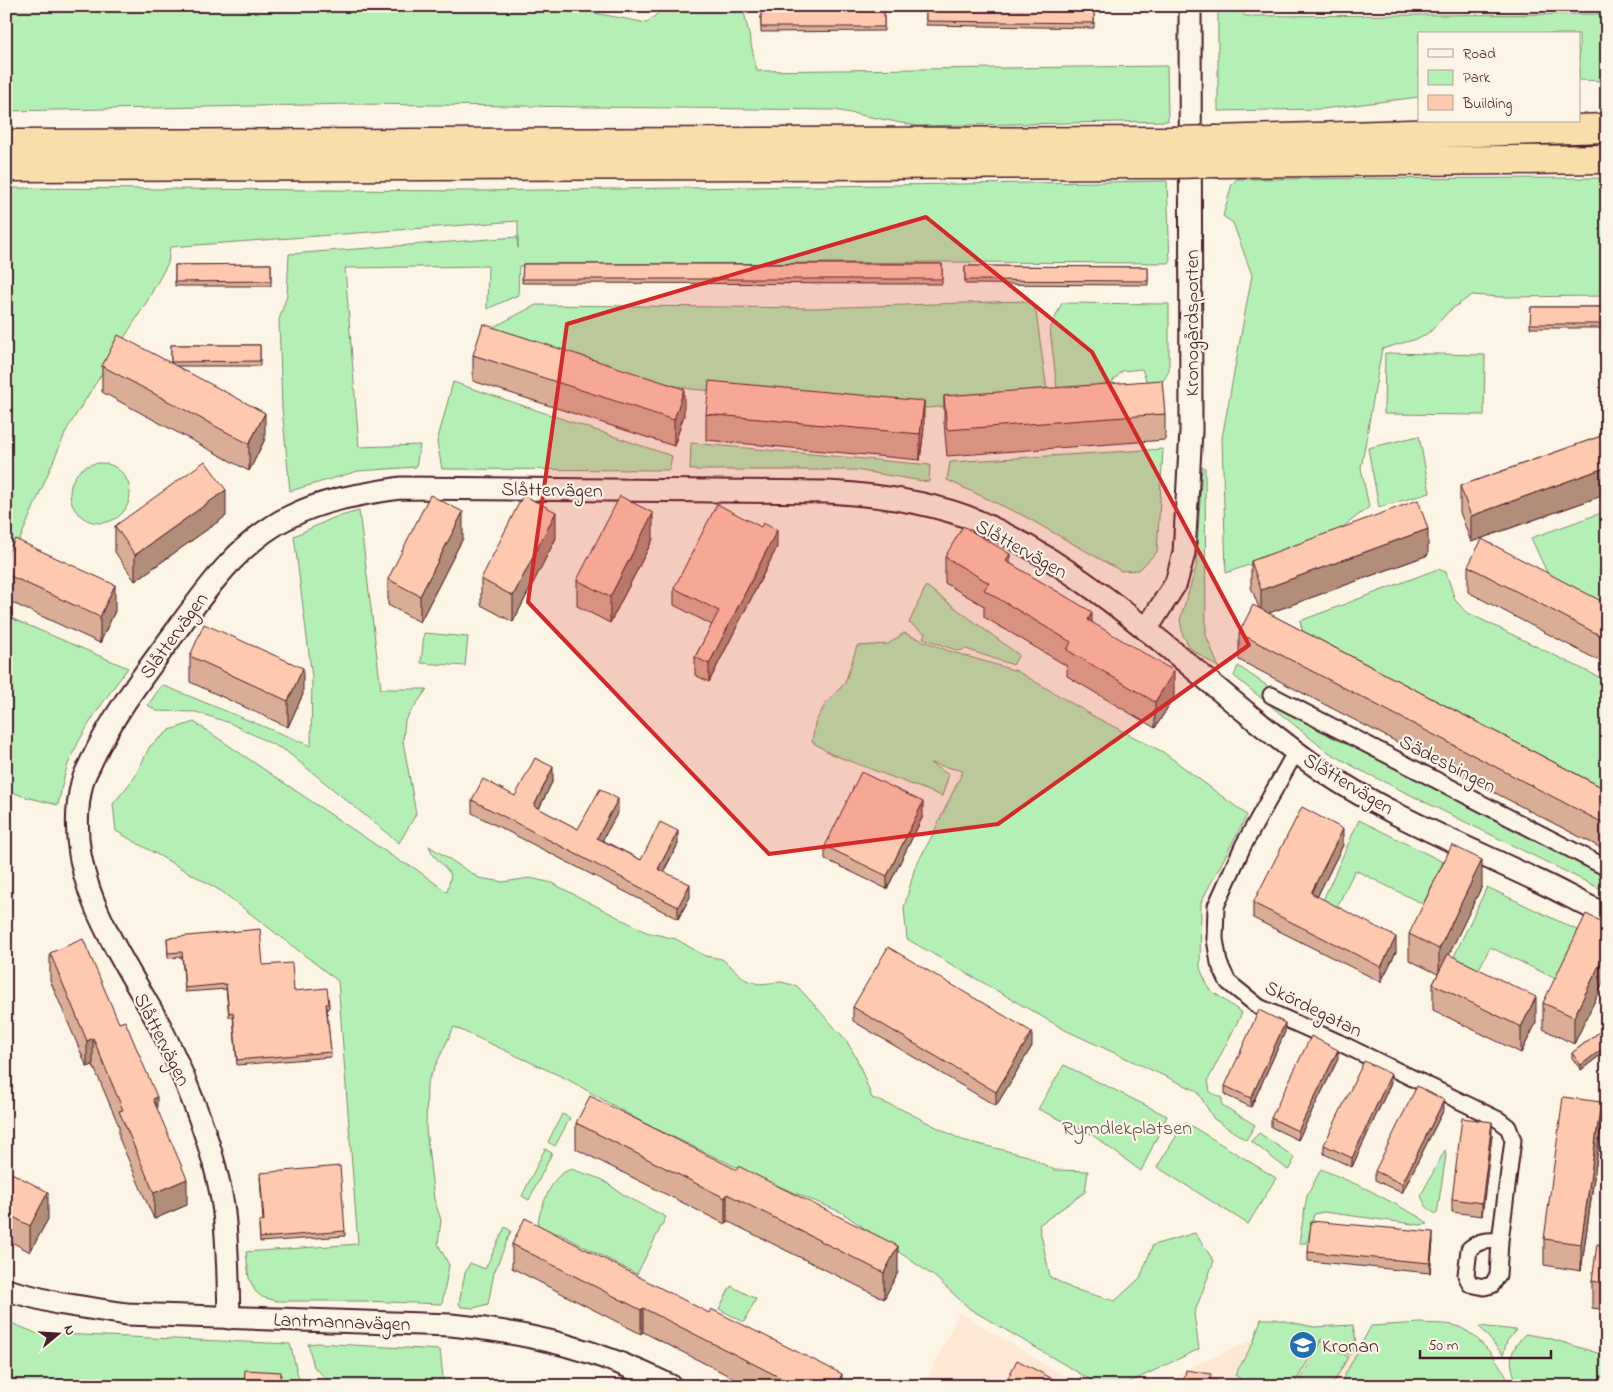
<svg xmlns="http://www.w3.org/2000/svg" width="1613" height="1392" viewBox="0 0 1613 1392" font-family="'Indie Flower',sans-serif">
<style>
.built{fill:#fde8d5}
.green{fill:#b4f0b6;stroke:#7f8870}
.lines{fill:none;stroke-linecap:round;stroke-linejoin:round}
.street-casing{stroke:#4a1f2b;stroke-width:19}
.secondary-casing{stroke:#4a1f2b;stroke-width:25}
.highway-casing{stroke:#4a1f2b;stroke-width:31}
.street{stroke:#fcf5e5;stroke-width:15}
.secondary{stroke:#fcf5e5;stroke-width:21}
.highway{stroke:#f8deab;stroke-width:28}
.highway-bridge-casing{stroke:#4a1f2b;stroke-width:31;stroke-linecap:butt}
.highway-bridge{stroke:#f8deab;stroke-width:28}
.wall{fill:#daad96;stroke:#4a1f2b}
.shaded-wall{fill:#b28d7a;stroke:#4a1f2b}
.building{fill:#fec9af;stroke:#4a1f2b}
.marked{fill:#d62828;fill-opacity:0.2;stroke:#d62828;stroke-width:4;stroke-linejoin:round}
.labels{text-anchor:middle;stroke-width:4.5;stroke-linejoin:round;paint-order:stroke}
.street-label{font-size:20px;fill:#4a1f2b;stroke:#fcf5e5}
.park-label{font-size:20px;fill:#64534e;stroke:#fcf5e5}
.poi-label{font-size:20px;fill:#4a1f2b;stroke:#fcf5e5;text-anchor:start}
</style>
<rect width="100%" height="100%" fill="#fcf5e5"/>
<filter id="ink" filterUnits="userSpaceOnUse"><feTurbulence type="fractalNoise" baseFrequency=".02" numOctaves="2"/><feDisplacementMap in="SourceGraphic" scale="10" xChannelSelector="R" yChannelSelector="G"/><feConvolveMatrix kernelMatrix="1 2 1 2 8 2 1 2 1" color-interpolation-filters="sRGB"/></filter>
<g filter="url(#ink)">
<!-- built -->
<g class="built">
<polygon points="959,1312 1081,1386 924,1386"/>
<polygon points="1276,1330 1452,1359 1473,1386 1164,1386 1195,1365"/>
</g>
<!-- green -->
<g class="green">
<polygon points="6,6 350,6 360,8 362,6 558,6 647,23 666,6 738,6 744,12 757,71 1167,66 1168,121 917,126 835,110 354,104 6,111"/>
<polygon points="1218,6 1238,6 1245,16 1607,14 1607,81 1579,80 1579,34 1419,34 1419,97 1322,109 1218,111"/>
<polygon points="1607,178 1607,296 1500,297 1472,295 1449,311 1431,331 1420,338 1382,349 1361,468 1369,507 1331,536 1226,573 1222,438 1252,275 1233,223 1223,216 1232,184 1237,179"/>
<polygon points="1167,181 1170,263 940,262 519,266 518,295 487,309 488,266 345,268 359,447 420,445 416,467 358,471 290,491 282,408 279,320 287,295 289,254 517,237 518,248 518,221 170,247 168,263 146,303 67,429 6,572 6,188 476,191"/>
<polygon points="1024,301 1032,304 1036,312 1048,398 927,408 690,389 609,371 490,329 536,305 815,308"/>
<polygon points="1062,303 1169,304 1169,371 1161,384 1149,388 1142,369 1122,371 1106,389 1058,398 1050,329"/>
<polygon points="1385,353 1485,355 1484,415 1384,414"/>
<polygon points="453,382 672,456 669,470 442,469 437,442"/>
<polygon points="1419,436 1430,493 1379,507 1368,448"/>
<polygon points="691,443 930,465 929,482 855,470 690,470"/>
<polygon points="1163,449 1157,552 1139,570 1121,571 1024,516 947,480 950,462"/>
<circle cx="100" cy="493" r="30"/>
<polygon points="1202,466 1205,468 1206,635 1219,668 1190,648 1183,635 1180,620 1196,568"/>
<polygon points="359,511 381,689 427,689 405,720 403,741 416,814 399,843 286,751 230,723 196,712 157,711 148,705 162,685 311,746 312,677 294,536 333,518"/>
<polygon points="1607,511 1607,615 1551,581 1531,538"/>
<polygon points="1438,569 1446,572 1455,600 1466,612 1607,681 1607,803 1303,633 1300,621"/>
<polygon points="926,586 1019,655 1013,665 966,649 958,651 923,638 925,633 909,623"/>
<path d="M 6,616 L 128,668 C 105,699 81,731 67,767 C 63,779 61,792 58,805 L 22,796 L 6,789 Z"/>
<polygon points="424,633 468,637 465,666 421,663"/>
<polygon points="904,633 949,651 1017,671 1097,718 1163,752 1247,815 1201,902 1200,968 1209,989 1242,1013 1208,1080 1210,1092 1222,1098 1222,1105 1255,1125 1246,1140 1214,1119 1197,1091 1067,1031 907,939 904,908 915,867 930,840 963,771 930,763 949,775 942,796 831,754 812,742 815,723 826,703 845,683 857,646 888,644"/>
<polygon points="1238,666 1350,742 1607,875 1607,892 1360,770 1325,750 1234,676"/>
<path d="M 194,722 L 401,862 L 413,867 L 447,892 L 451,875 C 443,863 434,860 429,846 L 479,878 L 503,882 L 530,878 L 552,883 L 646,932 L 676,939 L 705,956 L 722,959 L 746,980 L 759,984 L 781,982 L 797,986 L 846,1040 L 857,1059 L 872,1098 L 901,1109 L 962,1140 L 1028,1156 L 1054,1170 L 1088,1171 L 1085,1192 L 1039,1225 L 1050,1277 L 1073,1289 L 1115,1301 L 1140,1278 L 1153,1245 L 1195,1233 L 1214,1261 L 1194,1314 L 1199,1349 L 1122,1386 L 1101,1386 L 970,1309 L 935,1277 L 841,1212 L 761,1179 L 642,1122 L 567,1079 L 454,1027 L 427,1083 L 426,1129 L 434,1199 L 441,1220 L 438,1244 L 449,1265 L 442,1304 L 362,1301 L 277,1301 L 262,1297 L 255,1291 L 249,1278 L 246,1252 L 358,1244 L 338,981 L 221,891 L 116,831 L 113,804 L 135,777 L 150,746 L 170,730 Z"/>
<polygon points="1359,820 1443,862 1423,904 1355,870 1333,915 1319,909"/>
<polygon points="1487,887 1579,931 1556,979 1490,947 1474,979 1449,967"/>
<polygon points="1064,1065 1167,1116 1141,1171 1091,1134 1038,1109"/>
<polygon points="562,1114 570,1118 555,1146 548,1142"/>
<polygon points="1185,1122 1276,1178 1248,1224 1157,1167"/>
<polygon points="1259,1133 1294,1157 1292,1166 1288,1170 1251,1141"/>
<polygon points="545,1149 552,1153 529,1200 522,1196"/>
<path d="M 1445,1150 L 1446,1155 L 1437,1214 C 1428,1211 1424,1204 1421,1195 Z"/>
<path d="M 571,1169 L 601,1179 L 624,1195 L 666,1217 L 637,1274 L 558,1233 L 553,1235 L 538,1228 C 536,1218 550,1184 558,1177 C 561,1173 567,1171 571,1169 Z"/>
<polygon points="1321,1169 1367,1189 1421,1218 1428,1224 1420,1225 1324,1212 1314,1214 1307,1243 1299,1243 1307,1196"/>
<polygon points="505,1227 511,1231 494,1273 488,1304 474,1308 461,1307 459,1303 465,1273 470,1263 485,1269"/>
<polygon points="731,1286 756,1299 744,1322 719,1309"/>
<polygon points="1261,1319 1275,1319 1314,1327 1353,1325 1356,1343 1350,1355 1321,1339 1293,1386 1251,1386 1235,1375 1253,1343"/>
<polygon points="6,1321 36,1333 290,1344 299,1379 306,1386 6,1386"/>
<path d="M 1421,1323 C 1432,1324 1446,1323 1456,1326 C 1477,1332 1504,1366 1510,1386 L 1339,1386 L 1371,1326 Z"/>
<polygon points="1479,1326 1516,1330 1507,1341 1503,1355"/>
<path d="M 1525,1334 L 1549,1338 L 1607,1356 L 1607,1374 L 1586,1386 L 1518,1386 C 1509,1362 1507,1354 1525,1334 Z"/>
<polygon points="1322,1341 1348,1357 1332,1386 1297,1386"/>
<polygon points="317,1343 440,1350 444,1386 334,1386 314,1367 308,1344"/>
</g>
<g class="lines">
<!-- street casing -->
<g class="street-casing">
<g id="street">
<polyline points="1271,695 1607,868"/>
<path d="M 1296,751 L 1243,846 L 1216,906 L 1215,939 L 1219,963 L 1228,982 L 1259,1007 L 1338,1042 L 1499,1120 L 1508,1127 L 1513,1140 L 1500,1241 L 1498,1275 L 1492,1285 L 1484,1287 L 1470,1284 L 1466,1275 L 1469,1249 C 1480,1240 1487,1240 1500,1241"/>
</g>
</g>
<!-- secondary casing -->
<g class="secondary-casing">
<g id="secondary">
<polyline points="1146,630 1176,583 1184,553 1191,431 1190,6"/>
<path d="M 6,1290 L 57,1303 L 126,1314 L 451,1325 C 532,1333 597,1349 671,1386"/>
<path d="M 229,1318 C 228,1281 228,1241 223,1205 C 217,1169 205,1130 191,1096 C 182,1073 171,1048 160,1026 C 119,950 60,876 82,783 C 84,775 89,767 92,760 C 114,713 146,672 176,631 C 208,587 241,540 291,516 C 325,499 363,494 400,488 L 828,492 C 878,495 936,502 982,523 C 1111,581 1207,690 1321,770 C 1387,815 1463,845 1534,879 C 1559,890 1582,904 1607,915"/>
</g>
</g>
<!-- highway casing -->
<g class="highway-casing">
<g id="highway">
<polyline points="1217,140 1607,128"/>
<polyline points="6,144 1171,141"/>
<polyline points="1217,163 1607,159"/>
<polyline points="6,167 1173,164"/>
</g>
</g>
<!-- street -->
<use href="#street" class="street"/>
<!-- secondary -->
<use href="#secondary" class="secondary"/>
<!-- highway -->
<use href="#highway" class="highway"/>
<!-- highway-bridge casing -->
<g class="highway-bridge-casing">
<g id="highway-bridge">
<polyline points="1171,141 1217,140"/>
<polyline points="1173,164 1217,163"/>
</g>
</g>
<!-- highway-bridge -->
<use href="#highway-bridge" class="highway-bridge"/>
</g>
<!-- wall -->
<g class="wall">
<polygon points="926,6 1094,7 1094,28 926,25"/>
<polygon points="884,10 884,31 761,32 761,11"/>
<polygon points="271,264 271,286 175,286 175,265"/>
<polygon points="523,264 942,264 942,284 522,283"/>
<polygon points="965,266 1148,267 1148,285 965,284"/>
<polygon points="1531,307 1607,307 1607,328 1530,328"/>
<polygon points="171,345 260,345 260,366 177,366 265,439 249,471 102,392 102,366 171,363"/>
<polygon points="473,355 684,415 674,446 473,381"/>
<polygon points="944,396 1165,414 1165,440 947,456 944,422"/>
<polygon points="706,414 924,428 920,460 706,440"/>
<polygon points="1607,434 1607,494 1471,542 1460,512 1460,486"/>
<polygon points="226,516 135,581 115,552 115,526"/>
<polygon points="463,538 420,622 388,605 388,579"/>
<polygon points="556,538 513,622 481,605 481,579"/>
<polygon points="653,539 610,623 577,606 577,580"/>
<polygon points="777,547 709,682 695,675 695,657 712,625 674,605 674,588"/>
<polygon points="1428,555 1268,613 1607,790 1607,851 1239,660 1239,633 1259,608 1251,587 1251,561"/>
<polygon points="6,557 115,611 100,643 6,600"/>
<polygon points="945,557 1010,563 1092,622 1174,697 1155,728 1067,676 1067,666 984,617 984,606 945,583"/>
<polygon points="1468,566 1607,604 1607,665 1468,592"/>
<polygon points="190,656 303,694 288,727 190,682"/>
<polygon points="553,780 539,809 578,829 618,812 602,840 641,860 678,844 664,871 690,897 678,919 472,813 472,800 515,796"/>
<polygon points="923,816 887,889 825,859 825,846"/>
<polygon points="1343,845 1317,897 1396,952 1381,982 1253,918 1253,903"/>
<polygon points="1482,886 1449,954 1536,1023 1521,1053 1433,1010 1433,984 1438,974 1409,960 1409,934"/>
<polygon points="1607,924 1607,975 1574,1044 1543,1029 1543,1003"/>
<polygon points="167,938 263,965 294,991 329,1004 329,1008 327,1008 331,1057 237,1065 233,1017 229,1017 226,989 185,992 182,957 168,958"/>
<polygon points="50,953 119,1023 157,1109 187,1205 154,1219 119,1138 119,1126 93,1065 87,1067 50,980"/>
<polygon points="853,1007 1032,1046 996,1106 853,1021"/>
<polygon points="1607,1026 1607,1050 1581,1070 1572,1058 1572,1053"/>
<polygon points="1285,1032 1251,1107 1225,1095 1225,1086"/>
<polygon points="1338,1059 1298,1140 1271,1127 1271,1118"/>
<polygon points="1391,1083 1352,1167 1324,1154 1324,1145"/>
<polygon points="1444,1109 1402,1193 1375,1180 1375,1171"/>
<polygon points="576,1123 898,1272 884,1299 727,1221 725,1224 576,1149"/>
<polygon points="1601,1128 1581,1271 1544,1265 1544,1239"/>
<polygon points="1492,1135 1482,1216 1452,1212 1452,1199"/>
<polygon points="6,1170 48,1219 30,1252 6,1239"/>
<polygon points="260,1177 345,1231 345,1236 260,1242 259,1226 263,1221"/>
<polygon points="1433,1241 1430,1273 1308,1261 1308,1252"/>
<polygon points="512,1244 842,1386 749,1386 643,1332 641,1334 512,1268"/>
<polygon points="1607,1246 1607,1310 1592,1308 1592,1281"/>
</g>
<!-- shaded-wall -->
<g class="shaded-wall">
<polygon points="684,389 684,415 674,446 674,420"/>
<polygon points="924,401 924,428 920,460 920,434"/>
<polygon points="265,413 265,439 249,471 249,444"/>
<polygon points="1607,467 1607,494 1471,542 1471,516"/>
<polygon points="226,490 226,516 135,581 135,555"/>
<polygon points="463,512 463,538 420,622 420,596"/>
<polygon points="556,512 556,538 513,622 513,596"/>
<polygon points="653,513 653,539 610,623 610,597"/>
<polygon points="1428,529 1428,555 1261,616 1261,590"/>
<polygon points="777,530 777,547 709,682 709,664"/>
<polygon points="1010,554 1010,580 1006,561"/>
<polygon points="115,585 115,611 100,643 100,617"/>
<polygon points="1092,612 1092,639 1088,620"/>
<polygon points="303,668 303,694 288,727 288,701"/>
<polygon points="1174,671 1174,697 1155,728 1155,702"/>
<polygon points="553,767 553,780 534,819 534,806"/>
<polygon points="618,799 618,812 597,850 597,838"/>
<polygon points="923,802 923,816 887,889 887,876"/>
<polygon points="1343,829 1343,845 1311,909 1311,893"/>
<polygon points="678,831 678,844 658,881 658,869"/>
<polygon points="1482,860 1482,886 1439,975 1439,949"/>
<polygon points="690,884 690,897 678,919 678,907"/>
<polygon points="1396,937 1396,952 1381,982 1381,967"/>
<polygon points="1607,949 1607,975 1574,1044 1574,1017"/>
<polygon points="1536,997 1536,1023 1521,1053 1521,1027"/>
<polygon points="1285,1023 1285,1032 1251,1107 1251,1098"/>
<polygon points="1032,1032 1032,1046 996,1106 996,1092"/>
<polygon points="93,1038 93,1065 87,1067 87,1041"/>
<polygon points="1607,1045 1607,1050 1581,1070 1581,1065"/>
<polygon points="1338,1050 1338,1059 1298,1140 1298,1131"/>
<polygon points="1391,1074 1391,1083 1352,1167 1352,1158"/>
<polygon points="157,1097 157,1124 153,1099"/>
<polygon points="1444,1100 1444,1109 1402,1193 1402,1184"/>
<polygon points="1601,1102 1601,1128 1581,1271 1581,1244"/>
<polygon points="1492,1122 1492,1135 1482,1216 1482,1203"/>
<polygon points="187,1179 187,1205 154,1219 154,1193"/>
<polygon points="48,1192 48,1219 30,1252 30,1226"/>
<polygon points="727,1194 727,1221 725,1224 725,1198"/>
<polygon points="1433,1232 1433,1241 1430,1273 1430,1263"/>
<polygon points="898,1246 898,1272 884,1299 884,1273"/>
<polygon points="643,1308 643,1332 641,1334 641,1310"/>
<polygon points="842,1374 842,1386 836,1386"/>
</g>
<!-- building -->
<g class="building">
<polygon points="926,6 1094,7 1094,23 926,21"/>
<polygon points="884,10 884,27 761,27 761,11"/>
<polygon points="271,264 271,281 175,282 175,265"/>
<polygon points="523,264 942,264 942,279 522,279"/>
<polygon points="965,266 1148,267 1148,281 965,280"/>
<polygon points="1531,307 1607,307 1607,324 1530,324"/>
<polygon points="483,324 684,389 674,420 473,355"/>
<polygon points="118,335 265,413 249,444 102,366"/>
<polygon points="171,345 260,345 260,361 171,362"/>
<polygon points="1162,380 1165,414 947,430 944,396"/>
<polygon points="709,381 924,401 920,434 706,414"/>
<polygon points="1607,434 1607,467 1471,516 1460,486"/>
<polygon points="205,461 226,490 135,555 115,526"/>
<polygon points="430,495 463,512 420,596 388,579"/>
<polygon points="523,495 556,512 513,596 481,579"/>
<polygon points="620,496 653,513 610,597 577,580"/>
<polygon points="1418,500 1428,529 1261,590 1251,561"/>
<polygon points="717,504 761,527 763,523 777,530 709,664 695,657 719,611 674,588"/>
<polygon points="963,526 1010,554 1006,561 1092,612 1088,620 1174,671 1155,702 1067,650 1071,642 984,590 989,583 945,557"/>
<polygon points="15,539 115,585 100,617 6,574 6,557"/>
<polygon points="1482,539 1607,604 1607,639 1468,566"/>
<polygon points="1253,605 1607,790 1607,825 1239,633"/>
<polygon points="204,624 303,668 288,701 190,656"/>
<polygon points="535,758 553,767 534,806 578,829 600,789 618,799 597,838 641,860 660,822 678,831 658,869 690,884 678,907 472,800 483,779 515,796"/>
<polygon points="861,772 923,802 887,876 825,846"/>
<polygon points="1302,807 1343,829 1311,893 1396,937 1381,967 1253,903"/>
<polygon points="1452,845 1482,860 1439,949 1409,934"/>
<polygon points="1586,914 1607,924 1607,949 1574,1017 1543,1003"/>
<polygon points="260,929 263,965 292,963 294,991 327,988 329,1004 326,1004 331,1052 237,1060 233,1012 229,1013 226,984 185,988 182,952 168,953 167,938"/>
<polygon points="83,939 119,1023 125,1021 157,1097 153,1099 187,1179 154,1193 119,1111 123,1110 93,1038 87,1041 50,953"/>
<polygon points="888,947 1032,1032 996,1092 853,1007"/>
<polygon points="1448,954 1536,997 1521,1027 1433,984"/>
<polygon points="1259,1010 1285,1023 1251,1098 1225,1086"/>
<polygon points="1607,1026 1607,1045 1581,1065 1572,1053"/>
<polygon points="1311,1036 1338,1050 1298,1131 1271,1118"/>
<polygon points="1364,1061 1391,1074 1352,1158 1324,1145"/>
<polygon points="1417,1086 1444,1100 1402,1184 1375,1171"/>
<polygon points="590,1096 737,1170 738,1166 898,1246 884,1273 727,1194 725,1198 576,1123"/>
<polygon points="1563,1097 1601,1102 1581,1244 1544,1239"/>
<polygon points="1462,1118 1492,1122 1482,1203 1452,1199"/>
<polygon points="340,1166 345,1231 260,1238 259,1222 264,1221 260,1173"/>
<polygon points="6,1170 48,1192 30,1226 6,1213"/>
<polygon points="525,1218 709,1313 711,1309 842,1374 836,1386 797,1386 643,1308 641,1310 512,1244"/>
<polygon points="1311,1221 1433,1232 1430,1263 1308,1252"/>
<polygon points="1597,1244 1607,1246 1607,1284 1592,1281"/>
<polygon points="1017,1360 1066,1386 1004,1386"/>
<polygon points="245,1370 281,1372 280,1386 244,1386"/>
<polygon points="1186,1370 1211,1374 1210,1379 1234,1386 1183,1386"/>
</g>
</g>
<!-- marked area -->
<path class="marked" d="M 926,217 L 1092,352 L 1249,645 L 998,824 L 769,854 L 528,602 L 567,324 Z"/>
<!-- icons -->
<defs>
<g id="school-disc" transform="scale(1.4375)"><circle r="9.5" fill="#1f6fb2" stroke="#fcf5e5"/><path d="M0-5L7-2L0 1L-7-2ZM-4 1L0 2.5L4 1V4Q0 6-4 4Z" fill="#fff"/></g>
</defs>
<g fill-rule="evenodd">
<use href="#school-disc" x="1303" y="1345"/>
</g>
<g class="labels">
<!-- street labels -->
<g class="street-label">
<text transform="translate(1191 323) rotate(-90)" y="7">Kronogårdsporten</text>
<text transform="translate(552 489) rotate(1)" y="7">Slåttervägen</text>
<text transform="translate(1022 548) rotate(29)" y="7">Slåttervägen</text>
<text transform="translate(173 635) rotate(-54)" y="7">Slåttervägen</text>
<text transform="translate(1448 763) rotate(27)" y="7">Sädesbingen</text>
<text transform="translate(1349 783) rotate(31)" y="7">Slåttervägen</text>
<text transform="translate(1314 1008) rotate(26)" y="7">Skördegatan</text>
<text transform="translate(163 1039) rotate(63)" y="7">Slåttervägen</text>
<text transform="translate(342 1321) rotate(2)" y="7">Lantmannavägen</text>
</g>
<!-- park labels -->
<g class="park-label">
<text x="1127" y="1134">Rymdlekplatsen</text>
</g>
<!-- poi labels -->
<g class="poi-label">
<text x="1322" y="1352">Kronan</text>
</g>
</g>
<!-- margin -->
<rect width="1613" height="1392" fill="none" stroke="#fcf5e5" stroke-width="25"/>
<rect x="12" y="12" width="1588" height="1367" fill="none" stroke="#4a1f2b" stroke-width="2" filter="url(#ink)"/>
<!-- legend -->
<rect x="1418" y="32" width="162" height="90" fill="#fcf5e5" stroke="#b59f9b"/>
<rect x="1428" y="49" width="25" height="8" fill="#fcf5e5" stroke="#b59f9b"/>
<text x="1463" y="58" font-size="15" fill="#4a1f2b">Road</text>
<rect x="1428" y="70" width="25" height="15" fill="#b4f0b6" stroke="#b59f9b"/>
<text x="1463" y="82" font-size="15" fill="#4a1f2b">Park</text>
<rect x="1428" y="95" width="25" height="15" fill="#fec9af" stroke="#b59f9b"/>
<text x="1463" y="108" font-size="15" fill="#4a1f2b">Building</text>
<!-- north arrow -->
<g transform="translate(58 1334) rotate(72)" stroke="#fcf5e5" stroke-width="4" paint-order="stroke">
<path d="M0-4L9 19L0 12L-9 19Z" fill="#4a1f2b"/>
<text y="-8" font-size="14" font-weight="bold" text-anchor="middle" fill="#4a1f2b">N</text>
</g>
<!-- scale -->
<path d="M1420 1350v8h131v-8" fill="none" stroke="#4a1f2b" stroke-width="2.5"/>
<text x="1428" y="1350" font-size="15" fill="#4a1f2b" stroke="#fcf5e5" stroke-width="4" paint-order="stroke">50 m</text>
</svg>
